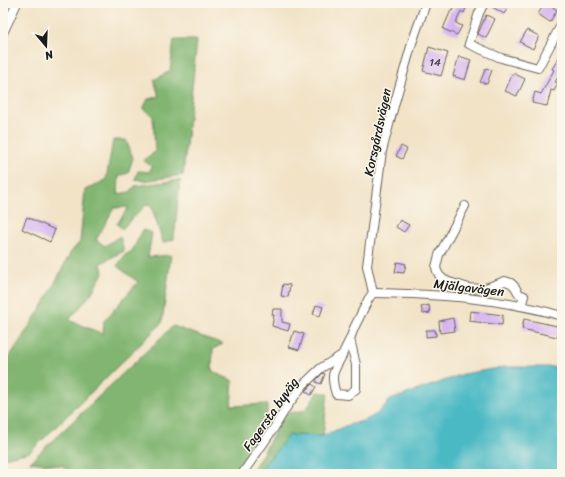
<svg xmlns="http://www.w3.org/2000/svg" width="565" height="477" viewBox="0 0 565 477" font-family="Sriracha,sans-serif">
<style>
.forest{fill:#81b571;stroke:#4e6846}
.water{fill:#4bb9c4;stroke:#346a70}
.building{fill:#d5b3f1}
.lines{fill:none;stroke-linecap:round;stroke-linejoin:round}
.minor-casing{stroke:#676258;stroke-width:10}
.minor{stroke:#fff;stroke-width:8}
.labels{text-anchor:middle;stroke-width:3;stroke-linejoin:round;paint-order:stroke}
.number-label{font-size:11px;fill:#4a4251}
.street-label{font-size:13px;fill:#1c1c1c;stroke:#fbf7ec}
</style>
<rect width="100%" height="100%" fill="#fbf7ec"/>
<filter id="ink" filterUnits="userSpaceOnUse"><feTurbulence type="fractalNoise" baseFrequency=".025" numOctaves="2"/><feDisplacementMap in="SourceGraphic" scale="8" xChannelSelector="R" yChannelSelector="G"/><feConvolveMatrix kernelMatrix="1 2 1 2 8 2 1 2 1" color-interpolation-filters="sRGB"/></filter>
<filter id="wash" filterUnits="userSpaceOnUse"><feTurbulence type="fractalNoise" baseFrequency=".012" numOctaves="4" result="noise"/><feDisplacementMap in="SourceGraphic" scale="16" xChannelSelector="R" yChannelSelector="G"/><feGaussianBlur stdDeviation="0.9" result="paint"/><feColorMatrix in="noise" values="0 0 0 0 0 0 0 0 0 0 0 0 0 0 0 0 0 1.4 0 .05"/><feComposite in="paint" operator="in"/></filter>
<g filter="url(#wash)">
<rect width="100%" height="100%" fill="#f2e3c7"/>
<!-- forest -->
<g class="forest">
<polygon points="174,40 197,40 183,175 144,181 135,179 138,171 150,172 151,166 143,160 155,152 153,116 143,109 148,99 158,97 158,93 154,80 170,71"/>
<polygon points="113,140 126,140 133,158 128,173 119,176 118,194 130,192 135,186 180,180 174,239 163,243 151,205 147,204 122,229 117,224 129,207 114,208 96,240 105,246 120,236 124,251 101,263 103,273 91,294 69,320 103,334 104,321 138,282 117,266 125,255 132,251 143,230 152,233 148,257 171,255 162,323 30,452 3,458 3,367 45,302 71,252 80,242 85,190 106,180"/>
<polygon points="173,326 223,344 213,349 212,371 233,381 231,406 267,404 267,417 257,442 236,474 72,474 63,466 30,462"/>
<polygon points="317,392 328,393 323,436 289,435 257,474 249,474 259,460 285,414 306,410"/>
</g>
<!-- water -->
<polygon class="water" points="505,367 554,367 562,368 562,474 257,474 289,435 323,436 345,426 366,420 378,413 390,400 463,374"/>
<g id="blocks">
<!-- building -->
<g class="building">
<polygon points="457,3 468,3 464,13 461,11 456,23 462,26 457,35 443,29 451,10 453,11"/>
<polygon points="489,3 511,3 504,14 489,5"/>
<polygon points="545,3 547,3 557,10 550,22 538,14"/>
<polygon points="486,15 495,19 486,38 478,34"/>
<polygon points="527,30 539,36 533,49 520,42"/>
<polygon points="429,47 448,53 441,76 423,71"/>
<polygon points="562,52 562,70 555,82 558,83 554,91 551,90 547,106 532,103 535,92 541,94 554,70 552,69"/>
<polygon points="459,56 471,60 465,80 453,76"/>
<polygon points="486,68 492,70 487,84 480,82"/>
<polygon points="513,73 525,79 517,96 505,91"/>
<polygon points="401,146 407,149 402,159 396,156"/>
<polygon points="27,217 55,230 50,242 22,229"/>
<polygon points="400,220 409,225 404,232 396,227"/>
<polygon points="397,262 406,264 404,273 395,272"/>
<polygon points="283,284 290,285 288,297 281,296"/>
<polygon points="316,305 323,307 320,316 313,314"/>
<polygon points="429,305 430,313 423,314 421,307"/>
<polygon points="273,309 282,309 282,322 290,324 288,331 272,326 274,315 272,315"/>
<polygon points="470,311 503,315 502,325 469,321"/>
<polygon points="453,318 455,331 440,333 439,321"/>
<polygon points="524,319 562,327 561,338 522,329"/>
<polygon points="426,330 435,330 436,336 426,337"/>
<polygon points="294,331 304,334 299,350 289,347"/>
<polygon points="323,373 325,374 321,384 316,382 316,380"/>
<polygon points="312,384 316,387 311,395 305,391"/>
</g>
</g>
</g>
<g filter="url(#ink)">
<use href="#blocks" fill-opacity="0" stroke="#676258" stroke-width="1"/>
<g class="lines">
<!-- minor casing -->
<g class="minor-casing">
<g id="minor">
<polyline points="484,3 479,13 469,44 501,58 538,68 562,23"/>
<polyline points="3,33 17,3"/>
<polyline points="465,206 439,255 436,267 437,271 439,275 443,279 449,282 469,288 483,289 505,281 511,283 515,287 519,294 524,296 521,306"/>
<polyline points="373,293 367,266 382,151 395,102 412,43 426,3"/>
<path d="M 373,293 C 437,294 500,298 562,316"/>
<path d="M 342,356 C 333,372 330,375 336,394 L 348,395 L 356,389 L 356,365 L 350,339"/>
<polyline points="242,474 274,428 288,405 303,385 321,368 342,355 350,339 354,328 369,298 373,293"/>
</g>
</g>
<!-- minor -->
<use href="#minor" class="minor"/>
</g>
</g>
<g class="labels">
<!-- number labels -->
<g class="number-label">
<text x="435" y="66">14</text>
</g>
<!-- street labels -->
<g class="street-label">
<text transform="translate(377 132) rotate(-78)" y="5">Korsgårdsvägen</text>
<text transform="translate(469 287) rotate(7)" y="5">Mjälgavägen</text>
<text transform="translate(270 414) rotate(-55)" y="5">Fagersta byväg</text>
</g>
</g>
<!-- margin -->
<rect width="565" height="477" fill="none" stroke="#fbf7ec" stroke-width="16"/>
<!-- north arrow -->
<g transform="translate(46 46) rotate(161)" stroke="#fbf7ec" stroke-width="3" paint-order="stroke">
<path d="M0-3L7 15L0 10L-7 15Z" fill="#1c1c1c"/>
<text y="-6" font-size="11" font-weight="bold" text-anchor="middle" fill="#1c1c1c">N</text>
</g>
</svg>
